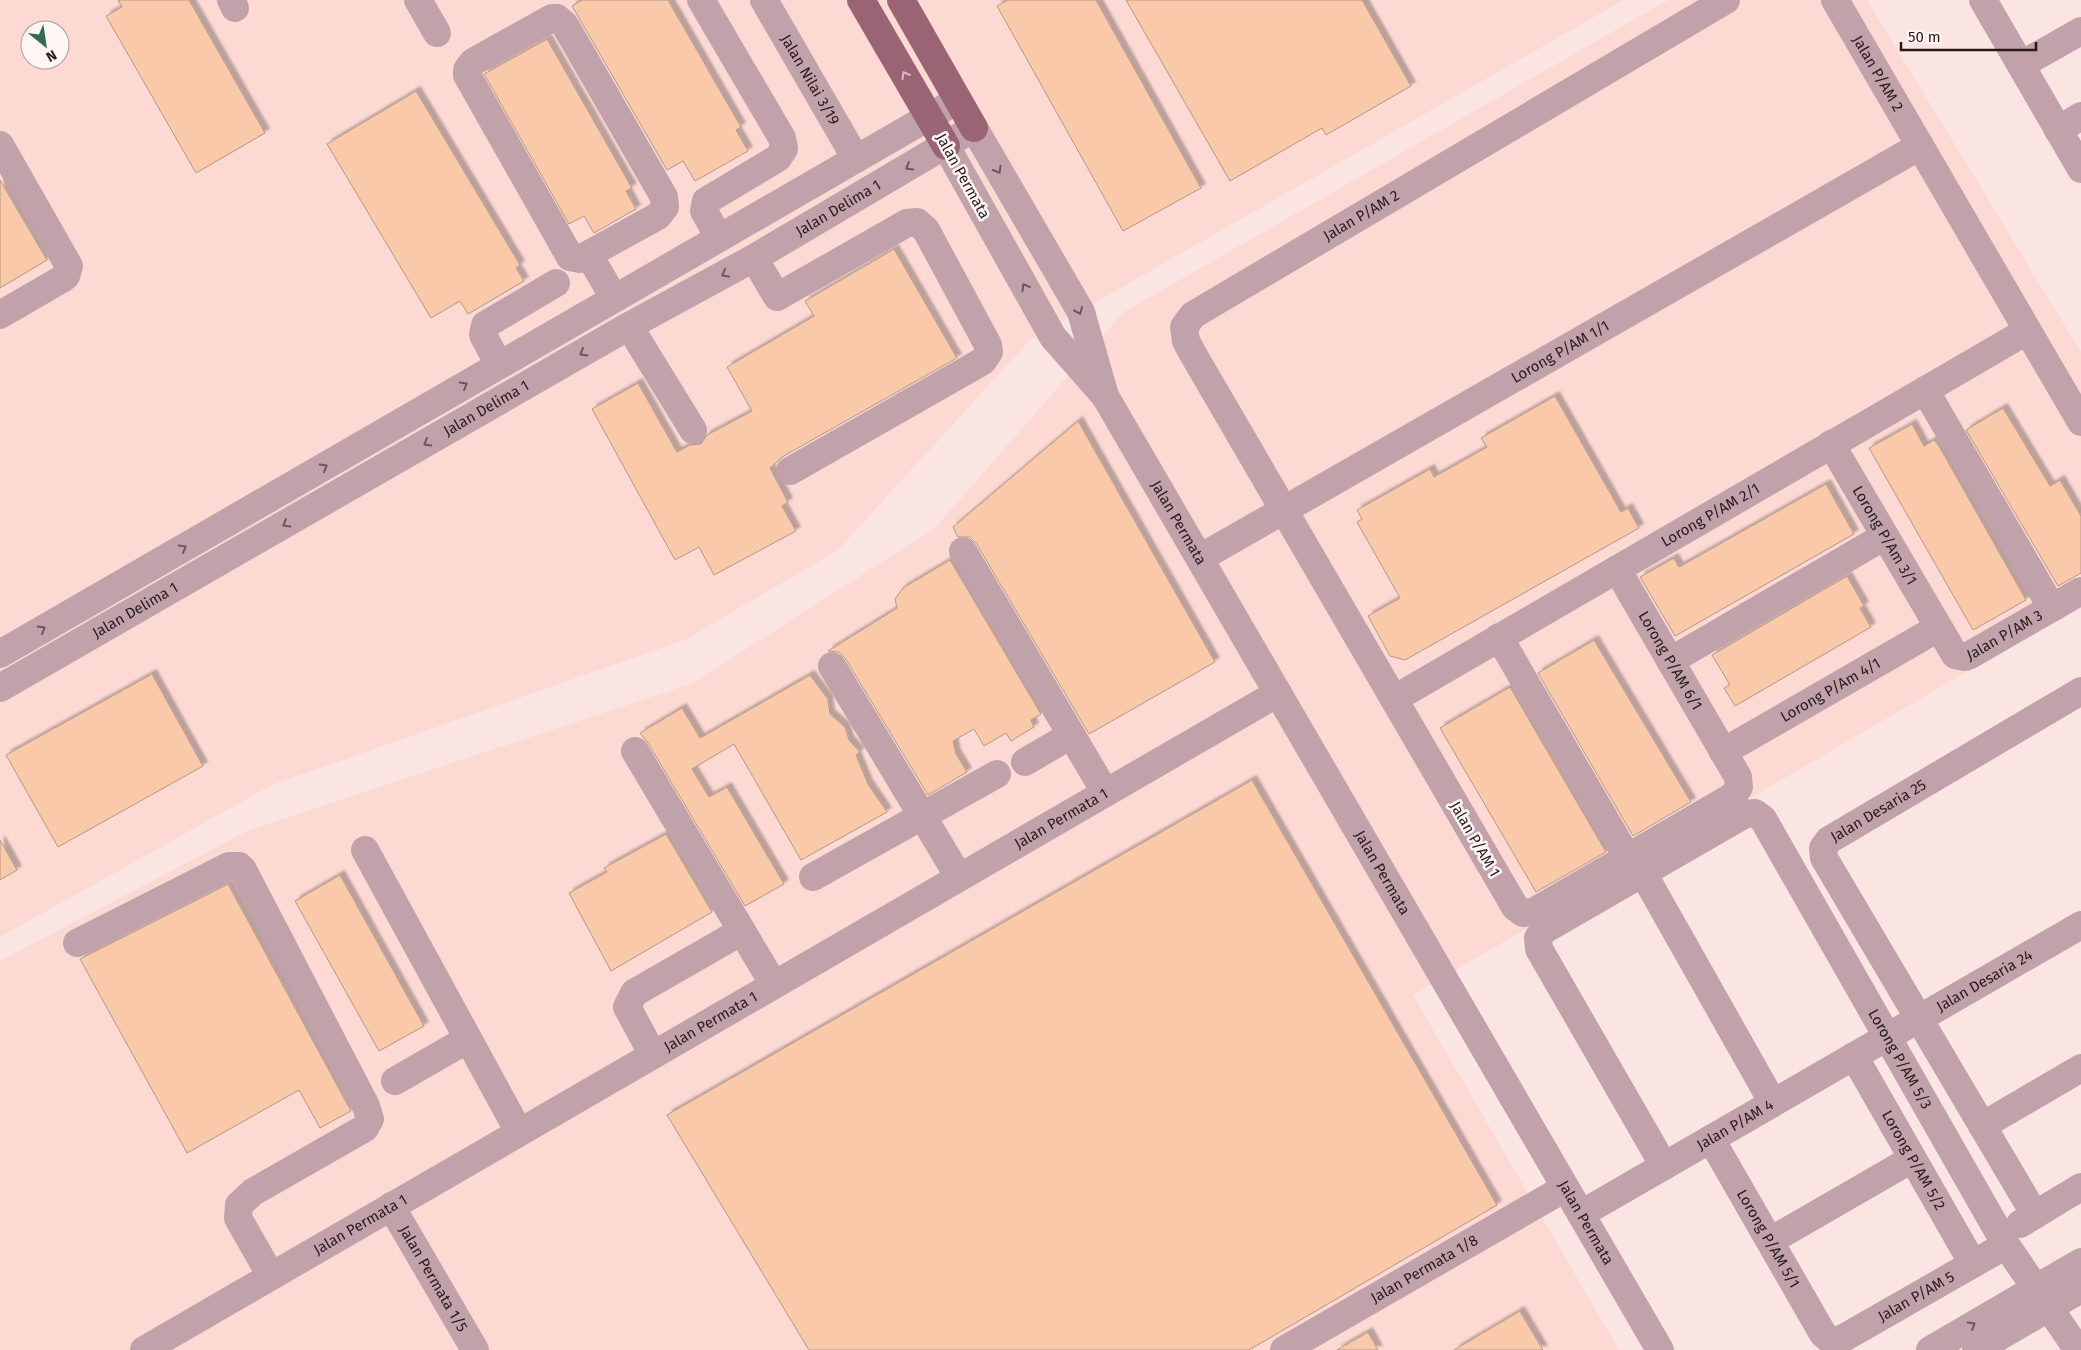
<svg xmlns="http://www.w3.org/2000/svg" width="2081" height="1350" viewBox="0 0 2081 1350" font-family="'Fira Sans',sans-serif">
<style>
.built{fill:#fdd9d4;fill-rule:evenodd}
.building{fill:#f9c9aa;stroke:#b49887;filter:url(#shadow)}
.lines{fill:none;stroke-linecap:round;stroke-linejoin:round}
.minor{stroke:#c1a2aa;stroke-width:28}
.major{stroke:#9a6474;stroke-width:28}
.oneway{stroke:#d6bcc1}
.oneway2{stroke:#6c575a}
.labels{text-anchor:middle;stroke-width:5;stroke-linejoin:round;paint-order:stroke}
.street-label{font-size:15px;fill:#271a18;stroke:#fef6f5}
</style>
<defs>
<filter id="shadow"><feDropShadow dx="4.5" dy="-4.5" stdDeviation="1" flood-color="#0004"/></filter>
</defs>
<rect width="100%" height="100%" fill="#fbe5e2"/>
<!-- built -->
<g class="built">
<path d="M 0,0 L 1624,0 L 1030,340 L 838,550 L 687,639 L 272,785 L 0,937 ZM 30,30 L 60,30 L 60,60 L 30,60 Z"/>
<polygon points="1668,0 1867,0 2081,352 2081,605 1413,995 1619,1350 0,1350 0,961 247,831 693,683 935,528 1124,312"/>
</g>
<!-- building -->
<g class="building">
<polygon points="118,0 189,0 265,133 196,173 106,16 122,7"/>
<polygon points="582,0 668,0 741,127 736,130 748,151 695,181 683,161 667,170 572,6"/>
<polygon points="1008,0 1096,0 1201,188 1123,231 997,6"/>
<polygon points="1126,0 1362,0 1411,86 1326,135 1322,128 1230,181"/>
<polygon points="547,39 632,188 626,191 636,209 594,233 584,216 569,224 484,74"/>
<polygon points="416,91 520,265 516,268 524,281 468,314 460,301 431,318 327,144"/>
<polygon points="0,180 47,260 0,288"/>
<polygon points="894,249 957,358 782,457 770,468 788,502 782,506 796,531 714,575 699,547 675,560 592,409 638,383 677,452 690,445 701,444 707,435 752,411 727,367 814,316 805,301"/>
<polygon points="1555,396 1621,512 1628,508 1639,528 1405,660 1390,656 1368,616 1400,598 1357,522 1362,519 1357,510 1430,469 1434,477 1487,447 1481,438"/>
<polygon points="2003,408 2050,486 2060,480 2081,516 2081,573 2058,586 1966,430"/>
<polygon points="1078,421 1215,662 1089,734 976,543 970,537 958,537 953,527"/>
<polygon points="1912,424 1924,446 1934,440 1939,446 2026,600 1973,630 1869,448"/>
<polygon points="1826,484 1854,534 1675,636 1640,577 1674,558 1679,567"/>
<polygon points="950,560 1041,714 1031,720 1034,727 1011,741 1006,733 984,746 974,729 953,741 956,754 967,772 928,795 845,658 839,652 828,651 897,608 895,599 903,588"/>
<polygon points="1847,576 1864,606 1860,608 1871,627 1735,706 1724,688 1730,685 1712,655"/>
<polygon points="1594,640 1691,802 1633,836 1538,673"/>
<polygon points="152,674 203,766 58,847 6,755"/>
<polygon points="810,675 828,699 830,714 845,727 849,740 860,752 856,755 868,784 887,812 801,860 734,744 692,769 709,797 727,787 784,884 745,906 648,743 640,733 682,708 700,738"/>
<polygon points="1510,687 1606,852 1536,892 1440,728"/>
<polygon points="1252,780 1497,1205 1249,1350 809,1350 667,1115"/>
<polygon points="666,834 712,912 611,971 569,893 607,872 604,868"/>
<polygon points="0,840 17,870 0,880"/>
<polygon points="340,875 424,1026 379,1051 295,901"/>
<polygon points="228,884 351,1111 320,1128 299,1090 187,1153 80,959"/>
<polygon points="1520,1311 1543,1350 1454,1350"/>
<polygon points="1368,1332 1378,1350 1337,1350"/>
</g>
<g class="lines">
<!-- minor -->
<g class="minor">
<polyline points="231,0 235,8"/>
<polyline points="418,0 437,33"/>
<polyline points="701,0 782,138 784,149 778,158 706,201 704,211 719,238"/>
<path id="s1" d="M 764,0 L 856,159"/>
<path id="s2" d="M 1835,0 L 2081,422"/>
<polyline points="1983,0 2081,169"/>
<polygon points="552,18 557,18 565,25 664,197 665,207 658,216 580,259 570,257 467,75 467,70 473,62"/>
<polyline points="2021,65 2081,31"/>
<polyline points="2058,130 2081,116"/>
<polyline points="0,145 69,266 66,276 62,279 0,315"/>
<path id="s3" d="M 946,146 L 1053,337 L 1105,396 L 1660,1350"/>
<polyline points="589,255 614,298"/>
<polyline points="754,258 777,297 907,223 917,222 926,230 988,345 989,352 983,361 790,471"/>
<polyline points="629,326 693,430"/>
<polyline points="499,365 483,335 485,325 556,283"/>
<polyline points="1925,390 2052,608"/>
<path id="s4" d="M 1831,444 L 1955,655 L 1965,657 L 1970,655 L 2081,591"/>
<polyline points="963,551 1105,792"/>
<path id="s5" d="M 1200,558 L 1920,146"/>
<path id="s6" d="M 1617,569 L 1738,777 L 1739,787 L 1733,796 L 1533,912 L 1523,913 L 1515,907 L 1193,354 L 1186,341 L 1184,327 L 1193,315 L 1726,0"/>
<polyline points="1499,637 1627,857"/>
<polyline points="0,654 958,100"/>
<polyline points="1670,661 1885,536"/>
<polyline points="832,666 959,877"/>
<path id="s7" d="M 0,688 L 629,326 L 754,258 L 974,128 L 1081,312 L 1105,396"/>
<path id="s8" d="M 1394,699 L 2027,331"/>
<polyline points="635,751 774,985"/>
<path id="s9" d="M 1723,752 L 1938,628"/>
<polyline points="1025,762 1071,735"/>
<polyline points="365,850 519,1132"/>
<polyline points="1643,873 1773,1103"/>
<polyline points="813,877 997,774"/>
<polyline points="77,943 229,866 239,866 243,870 366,1106 370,1119 365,1128 253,1192 239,1205 238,1218 271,1276"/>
<polyline points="653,1055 627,1007 634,993 742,931"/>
<path id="s10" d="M 1854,1056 L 1973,1264"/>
<polyline points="395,1081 468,1039"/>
<polyline points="1982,1126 2081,1068"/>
<path id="s11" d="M 1711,1139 L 1823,1334 L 1832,1341 L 1842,1339 L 2006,1245"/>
<path id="s12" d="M 1664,1166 L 1539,949 L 1538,938 L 1544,930 L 1745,814 L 1755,813 L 1763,819 L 2006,1245 L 2078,1350"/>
<path id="s13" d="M 391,1206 L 475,1350"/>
<path id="s14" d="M 1581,1214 L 2081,925"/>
<path id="s15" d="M 2035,1215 L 1824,858 L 1823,848 L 1829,840 L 2081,691"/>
<polyline points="2020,1224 2081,1187"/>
<polyline points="1770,1241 1912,1159"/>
<path id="s16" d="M 144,1350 L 1278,693"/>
<path id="s17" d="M 1284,1350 L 1565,1188"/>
<polyline points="1930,1350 2081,1262"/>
<polyline points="1976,1350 2081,1289"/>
</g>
<!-- major -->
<g class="major">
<polyline points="861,0 946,146"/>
<polyline points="901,0 974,128"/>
</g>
</g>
<!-- one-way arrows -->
<defs><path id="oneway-chevron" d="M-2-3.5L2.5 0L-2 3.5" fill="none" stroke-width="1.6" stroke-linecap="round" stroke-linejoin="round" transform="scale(1.25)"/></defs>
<use class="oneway" href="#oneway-chevron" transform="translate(905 75) rotate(-120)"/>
<g class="oneway2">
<use href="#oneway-chevron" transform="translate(909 167) rotate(150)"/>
<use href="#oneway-chevron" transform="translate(998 170) rotate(60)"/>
<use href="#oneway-chevron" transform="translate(725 274) rotate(151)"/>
<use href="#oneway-chevron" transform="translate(1025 287) rotate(-119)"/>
<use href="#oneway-chevron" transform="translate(1079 311) rotate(66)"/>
<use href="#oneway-chevron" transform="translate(583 353) rotate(150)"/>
<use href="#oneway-chevron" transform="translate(464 385) rotate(-30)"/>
<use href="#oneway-chevron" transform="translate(427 443) rotate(150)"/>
<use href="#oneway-chevron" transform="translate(324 467) rotate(-30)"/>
<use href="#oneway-chevron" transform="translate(286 524) rotate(150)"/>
<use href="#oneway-chevron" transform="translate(183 548) rotate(-30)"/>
<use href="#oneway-chevron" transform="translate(42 629) rotate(-30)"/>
<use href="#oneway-chevron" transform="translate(1972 1325) rotate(-30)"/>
</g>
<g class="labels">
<!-- street labels -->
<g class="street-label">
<text dy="5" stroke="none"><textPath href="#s2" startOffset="85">Jalan P/AM 2</textPath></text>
<text dy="5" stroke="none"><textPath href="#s1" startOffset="92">Jalan Nilai 3/19</textPath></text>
<text transform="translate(963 176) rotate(61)" y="5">Jalan Permata</text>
<text dy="5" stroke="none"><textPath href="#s7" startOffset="966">Jalan Delima 1</textPath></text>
<text dy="5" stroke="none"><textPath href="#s6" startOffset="1392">Jalan P/AM 2</textPath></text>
<text dy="5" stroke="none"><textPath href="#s5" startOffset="415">Lorong P/AM 1/1</textPath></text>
<text dy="5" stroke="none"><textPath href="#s7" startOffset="561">Jalan Delima 1</textPath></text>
<text dy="5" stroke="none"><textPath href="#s8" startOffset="366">Lorong P/AM 2/1</textPath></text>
<text dy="5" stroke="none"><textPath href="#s3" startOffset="444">Jalan Permata</textPath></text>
<text dy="5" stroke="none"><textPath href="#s4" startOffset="106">Lorong P/Am 3/1</textPath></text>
<text dy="5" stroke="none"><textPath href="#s7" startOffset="156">Jalan Delima 1</textPath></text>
<text dy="5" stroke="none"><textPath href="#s4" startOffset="300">Jalan P/AM 3</textPath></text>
<text dy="5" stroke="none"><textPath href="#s6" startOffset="106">Lorong P/AM 6/1</textPath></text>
<text dy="5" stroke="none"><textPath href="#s9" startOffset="124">Lorong P/Am 4/1</textPath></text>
<text dy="5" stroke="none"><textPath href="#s15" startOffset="492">Jalan Desaria 25</textPath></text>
<text dy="5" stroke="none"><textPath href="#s16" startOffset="1060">Jalan Permata 1</textPath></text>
<text transform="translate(1475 839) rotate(60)" y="5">Jalan P/AM 1</text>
<text dy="5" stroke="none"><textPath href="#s3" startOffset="849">Jalan Permata</textPath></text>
<text dy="5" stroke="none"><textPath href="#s14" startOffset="466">Jalan Desaria 24</textPath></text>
<text dy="5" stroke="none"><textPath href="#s16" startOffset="655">Jalan Permata 1</textPath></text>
<text dy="5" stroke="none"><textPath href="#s12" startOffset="800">Lorong P/AM 5/3</textPath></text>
<text dy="5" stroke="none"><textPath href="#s14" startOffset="178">Jalan P/AM 4</textPath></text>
<text dy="5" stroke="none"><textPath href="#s10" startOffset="120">Lorong P/AM 5/2</textPath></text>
<text dy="5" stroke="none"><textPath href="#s3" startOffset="1254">Jalan Permata</textPath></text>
<text dy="5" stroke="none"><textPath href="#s16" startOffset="250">Jalan Permata 1</textPath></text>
<text dy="5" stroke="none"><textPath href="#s11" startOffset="115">Lorong P/AM 5/1</textPath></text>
<text dy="5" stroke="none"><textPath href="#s17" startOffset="162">Jalan Permata 1/8</textPath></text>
<text dy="5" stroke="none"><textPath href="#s13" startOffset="84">Jalan Permata 1/5</textPath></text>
<text dy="5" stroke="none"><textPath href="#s11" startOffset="332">Jalan P/AM 5</textPath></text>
</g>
</g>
<!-- north arrow -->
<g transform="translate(45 45) rotate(150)"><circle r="24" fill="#fef6f5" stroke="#a89e9d"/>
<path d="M0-4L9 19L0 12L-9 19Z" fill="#346a51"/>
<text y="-8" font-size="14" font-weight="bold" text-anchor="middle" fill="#271a18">N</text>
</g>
<!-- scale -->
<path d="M1901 42v8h135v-8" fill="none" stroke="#271a18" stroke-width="2.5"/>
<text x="1908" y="42" font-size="15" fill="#271a18" stroke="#fef6f5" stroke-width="4" paint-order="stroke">50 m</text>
</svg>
